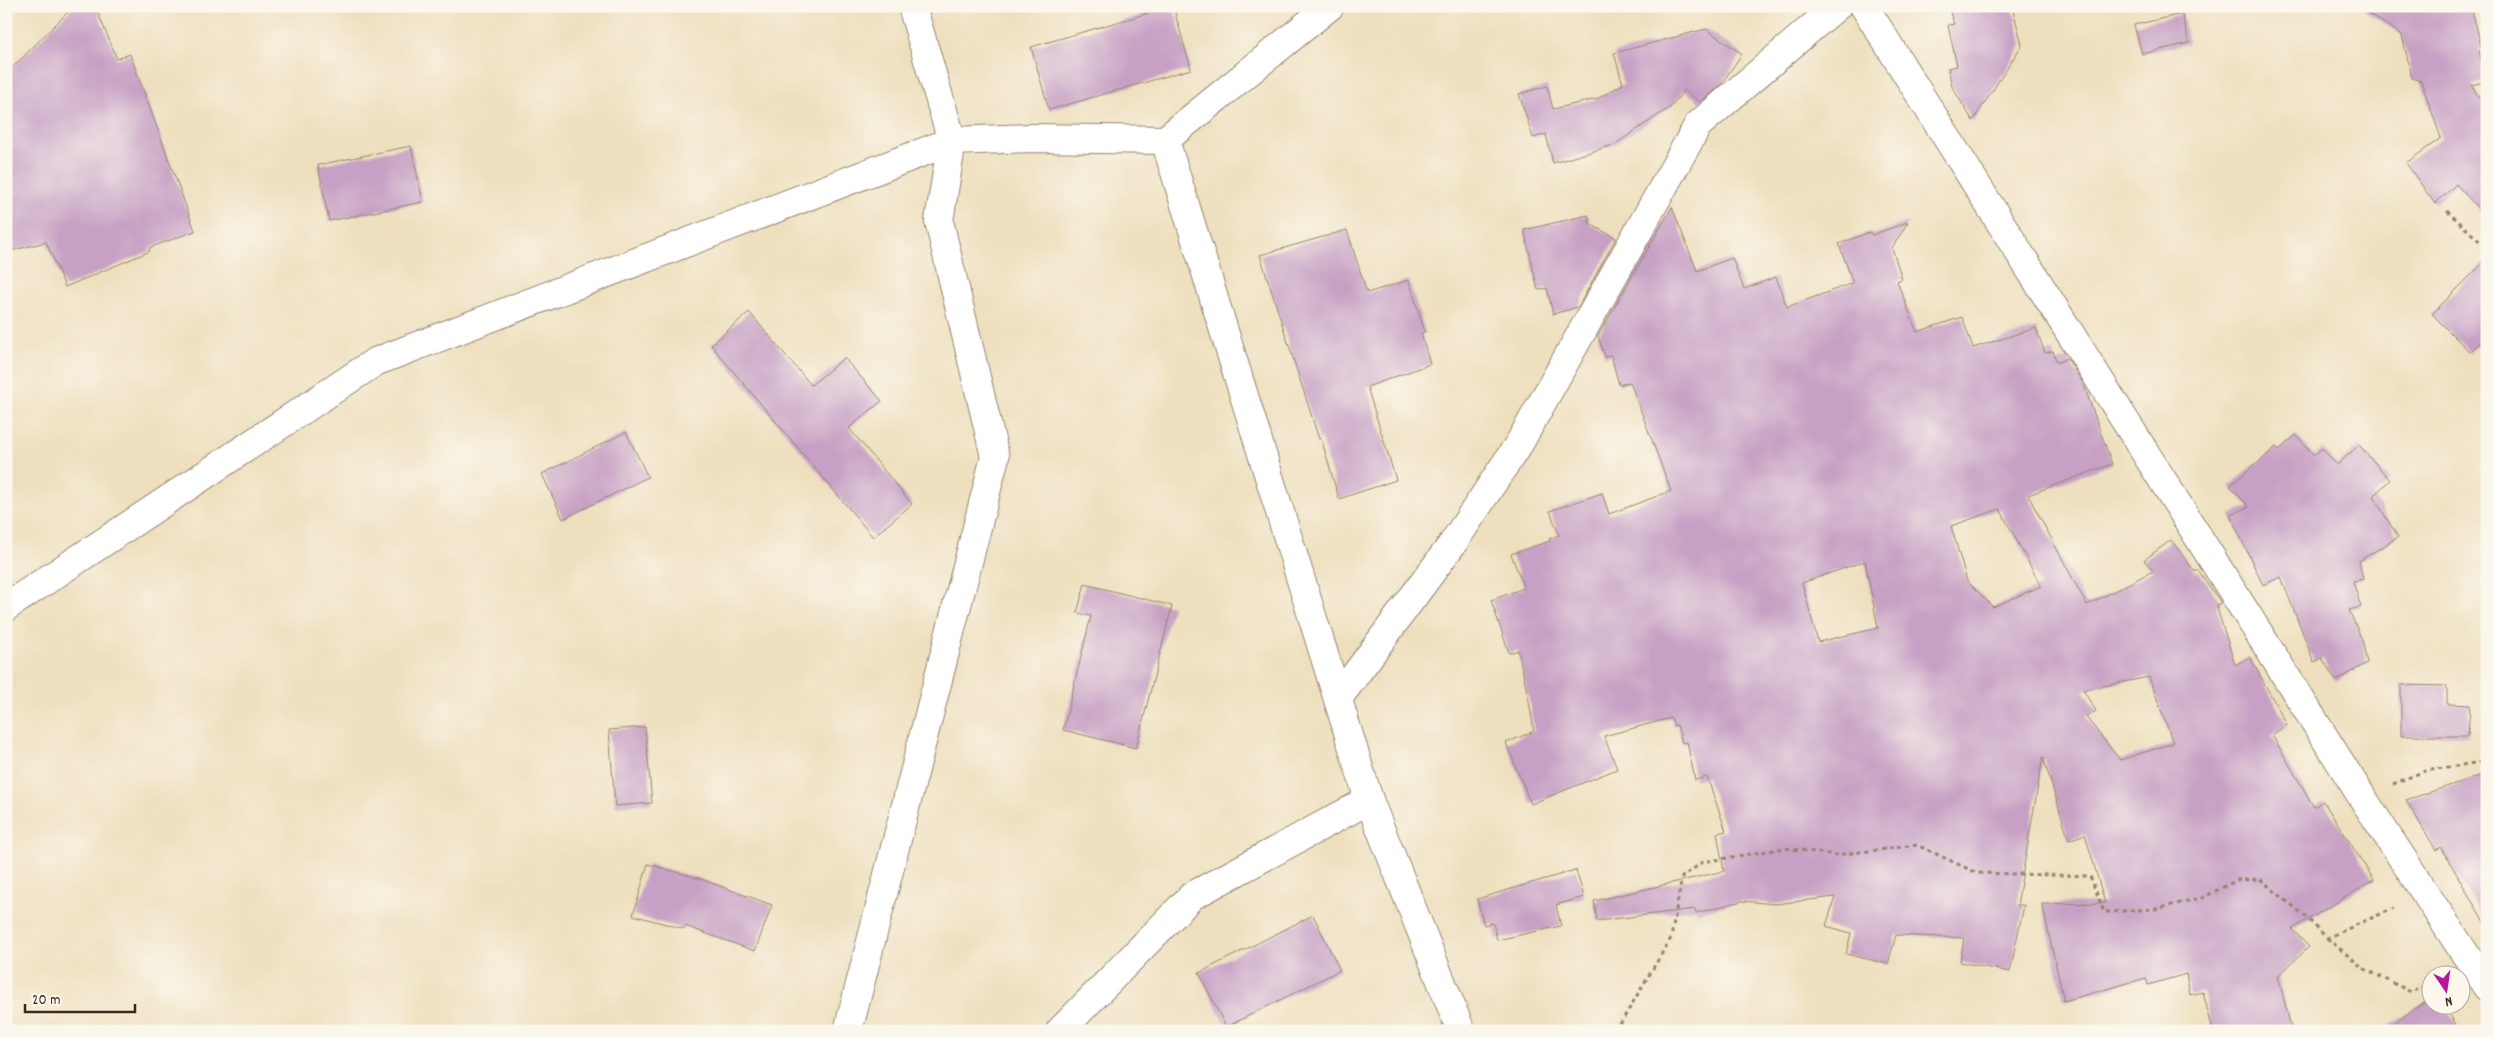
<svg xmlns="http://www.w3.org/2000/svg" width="2493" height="1037" viewBox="0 0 2493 1037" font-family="Dekko,sans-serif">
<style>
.building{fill:#c7a1c5;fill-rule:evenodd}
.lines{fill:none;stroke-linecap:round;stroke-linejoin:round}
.minor-casing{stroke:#94846e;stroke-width:30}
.path{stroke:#94846e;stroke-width:3;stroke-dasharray:4 4;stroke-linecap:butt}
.minor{stroke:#fff;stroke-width:28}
</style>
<rect width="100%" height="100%" fill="#fbf7ec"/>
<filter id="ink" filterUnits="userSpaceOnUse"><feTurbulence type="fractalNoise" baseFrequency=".02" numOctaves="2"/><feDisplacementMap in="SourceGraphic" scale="10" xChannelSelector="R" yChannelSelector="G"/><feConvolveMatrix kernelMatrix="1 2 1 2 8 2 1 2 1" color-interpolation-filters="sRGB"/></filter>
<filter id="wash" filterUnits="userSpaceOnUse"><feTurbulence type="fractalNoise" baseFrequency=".0096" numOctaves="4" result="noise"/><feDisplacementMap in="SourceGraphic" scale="20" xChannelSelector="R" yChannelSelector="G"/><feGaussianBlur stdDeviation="1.12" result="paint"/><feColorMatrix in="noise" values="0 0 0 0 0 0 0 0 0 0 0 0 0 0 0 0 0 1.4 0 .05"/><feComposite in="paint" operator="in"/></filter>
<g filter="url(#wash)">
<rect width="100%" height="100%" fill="#eedfbe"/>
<g id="blocks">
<!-- building -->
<g class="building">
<polygon points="74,6 95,6 117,59 130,54 195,231 149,248 150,251 65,287 46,242 6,252 6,74"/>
<polygon points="1173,6 1191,69 1049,110 1031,47"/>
<polygon points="1948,6 2012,6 2022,45 1973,121 1952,87 1948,68 1957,66 1948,25 1954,24"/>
<polygon points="2357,6 2471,6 2482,49 2479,50 2486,81 2472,85 2487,112 2487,218 2456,184 2435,204 2406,163 2441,138 2421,81 2412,78 2402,35"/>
<polygon points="2182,14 2189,43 2142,54 2134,25"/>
<polygon points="1706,29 1742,54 1719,87 1700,102 1684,90 1672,106 1614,145 1553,163 1546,134 1533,138 1519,94 1547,86 1553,109 1597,99 1623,84 1614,53"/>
<polygon points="411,146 423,202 329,221 318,165"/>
<path d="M 1672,207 L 1697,271 L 1732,258 L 1744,289 L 1776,277 L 1787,307 L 1853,283 L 1839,244 L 1870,232 L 1872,235 L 1908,222 L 1892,248 L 1902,279 L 1897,281 L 1917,332 L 1962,317 L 1973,348 L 2036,328 L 2045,353 L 2053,351 L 2057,363 L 2067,358 L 2083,383 L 2112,464 L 2028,495 L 2087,605 L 2153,571 L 2144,560 L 2171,540 L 2195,572 L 2198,570 L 2221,603 L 2216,605 L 2235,665 L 2250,657 L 2287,725 L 2272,735 L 2314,807 L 2323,801 L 2374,880 L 2292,929 L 2309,947 L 2278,976 L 2292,1031 L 2213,1031 L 2203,992 L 2190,995 L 2186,974 L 2148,985 L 2146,978 L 2064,1001 L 2042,904 L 2105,903 L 2085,834 L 2069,840 L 2043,757 L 2017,905 L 2024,905 L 2010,972 L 1960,962 L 1964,938 L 1896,935 L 1888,964 L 1846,954 L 1851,933 L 1826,926 L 1835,897 L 1775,904 L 1742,901 L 1696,913 L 1695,909 L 1597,921 L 1594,901 L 1724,871 L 1717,833 L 1726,831 L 1707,777 L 1695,780 L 1687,742 L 1682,743 L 1677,725 L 1674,726 L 1671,718 L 1604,736 L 1617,769 L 1531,804 L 1506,743 L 1534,731 L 1528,696 L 1518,650 L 1509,653 L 1491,600 L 1524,588 L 1511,554 L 1550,541 L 1549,539 L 1559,535 L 1550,511 L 1602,493 L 1609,514 L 1671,491 L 1630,382 L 1619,385 L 1611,355 L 1605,357 L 1598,336 ZM 2000,509 L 2041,586 L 1993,607 L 1967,581 L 1951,526 ZM 1865,561 L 1878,628 L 1818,642 L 1802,583 ZM 2149,677 L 2173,743 L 2120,760 L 2086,717 L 2096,711 L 2083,690 Z"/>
<polygon points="1588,215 1590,224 1616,238 1578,307 1553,314 1547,288 1538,290 1524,230"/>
<polygon points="1347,230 1367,293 1409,280 1425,332 1421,333 1430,364 1367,387 1396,480 1339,499 1321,438 1319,439 1260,255"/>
<polygon points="2487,259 2487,336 2470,352 2432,314"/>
<polygon points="749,312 811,385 844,358 882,401 849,428 912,504 873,537 711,345"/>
<polygon points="626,432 648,477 563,519 542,474"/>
<polygon points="2296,435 2314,455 2322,448 2337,465 2359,445 2390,480 2373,496 2398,537 2359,561 2363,579 2353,581 2361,607 2349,610 2362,640 2367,663 2336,681 2322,658 2314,662 2281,577 2263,585 2230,515 2249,507 2230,486 2256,463 2257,464 2276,447 2279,450"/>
<polygon points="1085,584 1172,606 1136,748 1063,730 1091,616 1077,613"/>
<polygon points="2401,685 2447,686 2447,704 2470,705 2468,736 2401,736"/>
<polygon points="645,727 652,803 615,806 609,730"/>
<polygon points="2482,775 2487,794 2487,927 2441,847 2436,850 2406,800"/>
<polygon points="648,864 698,878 772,905 755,951 685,926 684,929 633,915"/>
<polygon points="1576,870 1584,897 1556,905 1561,926 1497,940 1493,923 1484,925 1477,899"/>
<polygon points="1313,915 1340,970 1226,1027 1199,973"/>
<polygon points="2430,999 2430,1004 2443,1004 2460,1031 2381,1031"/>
</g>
</g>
</g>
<g filter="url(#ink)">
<use href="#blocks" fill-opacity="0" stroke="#94846e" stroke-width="1"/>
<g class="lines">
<!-- minor casing -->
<g class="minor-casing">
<g id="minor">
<polyline points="1864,6 2362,797 2487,987"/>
<polyline points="1165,140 1369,800 1461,1031"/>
<polyline points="6,607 375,362 952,141 1032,138 1165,140 1330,6"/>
<polyline points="1339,697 1453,543 1520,442 1698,125 1837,6"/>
<polyline points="848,1031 995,457 939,221 952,141 912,6"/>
<polyline points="1060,1031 1192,896 1369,800"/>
</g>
</g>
<!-- path -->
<g class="path">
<polyline points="2447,211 2487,248"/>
<polyline points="2393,784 2425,771 2487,761"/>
<polyline points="2327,938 2363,968 2411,992 2430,985"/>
<polyline points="1616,1031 1671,938 1682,877 1703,862 1785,848 1836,855 1917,845 1977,873 2090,876 2104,912 2155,909 2202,898 2237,880 2260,879 2304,915 2327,938 2394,908"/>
</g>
<!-- minor -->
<use href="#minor" class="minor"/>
</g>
</g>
<!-- margin -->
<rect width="2493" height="1037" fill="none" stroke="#fbf7ec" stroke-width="25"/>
<!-- north arrow -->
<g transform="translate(2446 990) rotate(167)"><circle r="24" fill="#fbf7ec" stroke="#aea59a"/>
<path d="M0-4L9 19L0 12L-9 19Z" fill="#b5179e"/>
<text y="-8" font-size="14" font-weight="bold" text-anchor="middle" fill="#3b2a1e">N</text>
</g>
<!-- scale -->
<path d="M25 1004v8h110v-8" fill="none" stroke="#3b2a1e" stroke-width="2.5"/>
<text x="32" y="1004" font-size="15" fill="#3b2a1e" stroke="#fbf7ec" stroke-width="4" paint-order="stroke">20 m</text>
</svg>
